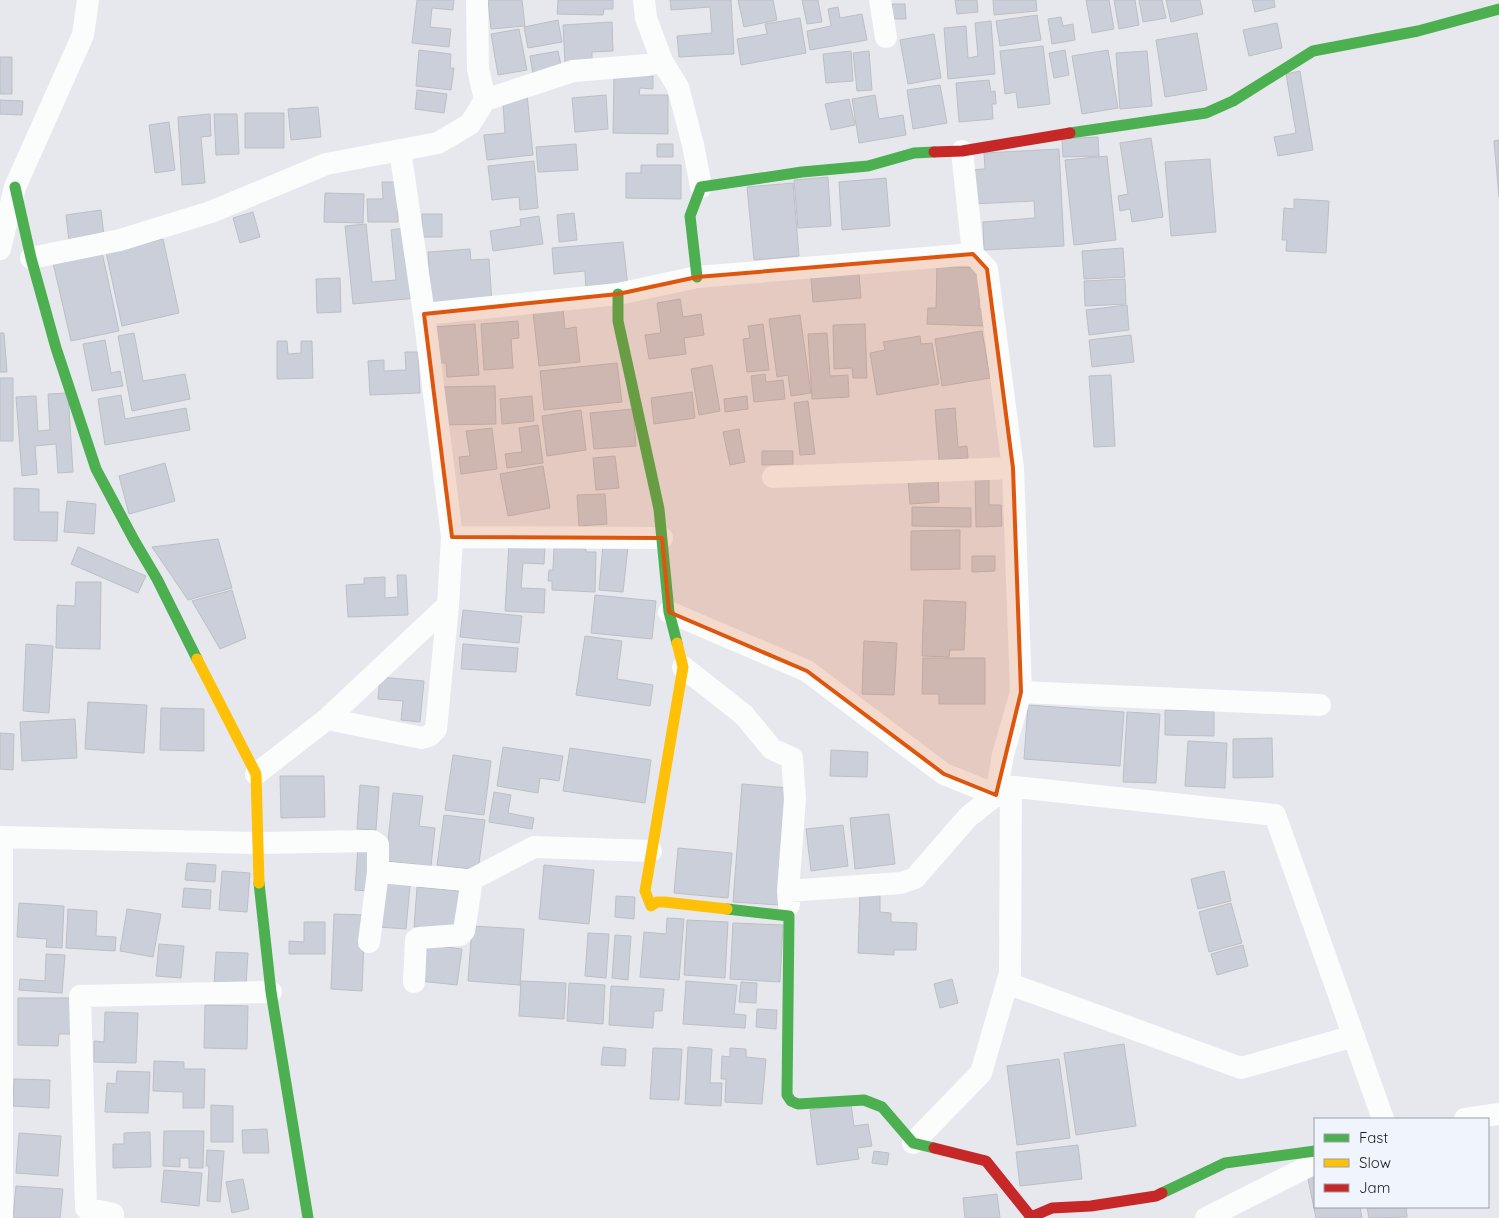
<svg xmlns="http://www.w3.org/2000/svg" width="1499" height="1218" viewBox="0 0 1499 1218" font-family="Quicksand,sans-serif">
<rect width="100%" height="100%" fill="#e6e8ee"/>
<path fill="#cbcfda" stroke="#bdbfc4" d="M417,0h37l-1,10 -21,-2 -2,19 21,2 -2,18 -37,-4z
M488,0h34l3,26 -34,3z
M558,0h55v9h-9l-1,6 -46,-1z
M670,0h61l3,54 -55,3 -2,-21 35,-3 -2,-26 -39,3z
M738,0h35l4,20 -33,7z
M802,0h16l4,22 -15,2z
M955,0h22l1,12 -21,2z
M993,0h43l1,11 -43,4z
M1086,0h23l5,29 -22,4z
M1114,0h21l4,25 -20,4z
M1139,0h23l4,18 -23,4z
M1166,0h34l3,14 -32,8z
M1252,0h22l1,7 -20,5z
M892,4h13l1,15h-13z
M838,7l2,11 22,-4 5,26 -57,10 -3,-19 24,-5 -3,-17z
M1037,15l4,25 -41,6 -4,-25z
M1061,17l2,9 10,-2 2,16 -23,4 -4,-25z
M800,18l6,35 -65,12 -4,-26 30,-5 -2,-10z
M558,20l4,22 -34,6 -4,-21z
M991,21l4,53 -47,5 -4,-51 22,-2 2,32 10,-2 -3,-33z
M612,22l1,29 -21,1v9l-27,2 -2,-38z
M1277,23l5,25 -33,8 -6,-26z
M519,29l8,41 -29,5 -7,-41z
M1197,33l10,57 -42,7 -9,-57z
M934,34l7,44 -33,6 -8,-44z
M1043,46l7,58 -32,4 -2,-16 -11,2 -5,-43z
M419,50l32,4 -1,14h4l-3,22 -35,-4z
M1065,50l4,25 -15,3 -5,-25z
M1108,50l10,58 -36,6 -10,-58z
M558,51l4,18 -29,6 -3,-19z
M851,51l2,30 -27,2 -3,-29z
M869,51l3,39 -15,1 -4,-38z
M1147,51l5,55 -32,3 -4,-56z
M0,57h12v37h-12z
M1300,71l13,79 -35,6 -4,-19 22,-4 -10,-59z
M614,75l39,1v13l-13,-1 -1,7h29v39l-55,-1z
M989,80l2,12 4,-1 1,13h-4l1,15 -34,3 -3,-39z
M940,85l7,38 -34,6 -6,-39z
M417,90l30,4 -3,19 -29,-4z
M527,94l6,61 -46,5 -3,-25 21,-2 -2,-29z
M606,95l2,34 -33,3 -3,-34z
M875,95l4,24 24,-4 3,20 -47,8 -7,-44z
M849,99l6,26 -24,5 -6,-26z
M0,100l23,1 -1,14 -22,-1z
M318,107l3,30 -30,3 -3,-31z
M245,113h39v35h-39z
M210,114l1,22 -10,1 4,46 -23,2 -4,-68z
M214,114h23l2,40 -23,1z
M169,122l6,48 -20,3 -6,-48z
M1098,137l1,19 -36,1 -1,-18z
M1151,138l12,79 -31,5 -2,-13 -10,2 -2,-15 10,-2 -8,-51z
M1499,140v57l-5,-56z
M576,144l2,26 -40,2 -2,-25z
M657,144h16v13h-16z
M1059,149l5,97 -80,4 -1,-28 52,-4 -1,-17 -62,3 -2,-34 15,-1 -1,-16z
M1107,156l9,84 -42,5 -9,-85z
M1210,159l6,73 -45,4 -6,-74z
M534,161l4,47 -18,2 -1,-13 -27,3 -4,-34z
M641,165h40v34l-55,-1v-25h15z
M828,177l3,49 -33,2 -4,-48z
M886,178l4,48 -48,4 -3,-48z
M382,182h16v40h-30l-1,-23h16z
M793,183l6,73 -45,4 -7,-73z
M325,193l39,1 -1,29 -39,-1z
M1294,199l35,2 -3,52 -40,-2 1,-11h-5l2,-32 10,1z
M101,210l3,26 -35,5 -3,-26z
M253,212l7,25 -20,6 -7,-25z
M574,213l3,27 -18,2 -2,-27z
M422,214h20v23h-20z
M539,216l4,28 -50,7 -3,-20 31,-5 -1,-7z
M366,224l6,58 24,-2 -5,-50 19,-3 7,71 -64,6 -8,-78z
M163,239l16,74 -57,13 -16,-74z
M623,242l5,45 -42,3 -1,-19 -31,3 -2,-26z
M1123,248l2,29 -41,2 -2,-28z
M470,249l1,11 18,-1 3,44 -60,5 -4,-56z
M102,252l17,79 -48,10 -18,-78z
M937,266l43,2 -1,41h5l-1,17 -56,-2 1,-16h8z
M859,274l2,24 -48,4 -2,-24z
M340,278l1,34 -24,1 -1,-34z
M1125,279l1,25 -41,2 -1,-25z
M680,299l3,18 18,-3 3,21 -20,3 2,16 -37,5 -4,-24 16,-2 -4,-30z
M1127,305l2,25 -40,5 -3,-25z
M563,309l2,20 11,-2 4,35 -41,4 -6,-54z
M800,315l11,78 -20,3 -3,-21 -11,2 -8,-58z
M518,321l1,17 -8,1 2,29 -29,2 -3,-46z
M475,324l4,51 -32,2 -1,-14h-10l-2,-36z
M763,324l6,46 -22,2 -4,-33 7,-1 -2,-12z
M865,324l2,54h-14l-1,-10 -18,1 -1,-44z
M982,331l8,47 -48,8 -7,-47z
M0,333h4l3,39h-7z
M134,333l9,48 42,-7 5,25 -58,12 -14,-75z
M827,333l3,43 18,-1 1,22 -37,2 -4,-65z
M1131,335l3,27 -42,5 -3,-27z
M920,336l1,8 11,-1 7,41 -62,11 -7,-42 15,-3 -2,-8z
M105,340l6,33 9,-2 3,15 -31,5 -9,-47z
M277,341h10l1,13 13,-1v-12h11l1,37 -36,1z
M405,352h13l2,41 -50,2 -2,-34 16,-1v11l22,-1z
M617,363l5,39 -78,8 -4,-39z
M712,365l8,46 -21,4 -8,-46z
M765,374l1,8 17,-2 2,19 -31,3 -3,-26z
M1111,375l4,71 -21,1 -5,-71z
M0,378h13v63h-13z
M495,386l1,38 -56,1 -1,-38z
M692,392l3,26 -41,6 -3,-26z
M68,393l5,79 -15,1 -2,-29 -21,2 2,28 -15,2 -6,-79 20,-1 2,35 12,-1 -2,-36z
M121,395l4,24 61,-11 4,22 -85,15 -7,-46z
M532,396l2,25 -32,3 -2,-25z
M747,396l1,13 -23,3 -1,-13z
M808,401l7,53 -15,1 -6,-52z
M955,408l3,39 9,-1 1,12 -29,2 -4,-50z
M633,409l3,37 -42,3 -4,-36z
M581,410l5,40 -39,6 -5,-40z
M538,425l5,38 -36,5 -2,-14 17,-2 -3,-24z
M492,428l5,41 -36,5 -2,-17 11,-1 -4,-25z
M739,429l6,33 -15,3 -7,-33z
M762,451h31v13l-31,1z
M615,456l4,32 -23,2 -3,-32z
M165,463l10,38 -46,13 -10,-38z
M543,466l7,42 -42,8 -8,-42z
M975,475h14v30h12l1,21 -26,1z
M938,476l1,26 -29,2 -2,-26z
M14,488l25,1v23h19l-1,29 -43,-1z
M605,494l2,30 -28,2 -2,-31z
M67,501l29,3 -2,30 -30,-2z
M912,507l59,1v19l-59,-1z
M960,530v39l-49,1v-39z
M218,539l14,49 -44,12 -36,-53z
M509,544l36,2 -1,18 -21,-1 -2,25 24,1 -1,24 -39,-2z
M603,545l25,2 -5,45 -24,-2z
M78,547l68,29 -8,17 -67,-29z
M554,548l32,1v3h10l-1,40 -43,-2v-9h-4l1,-11h4z
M972,556h23v15l-23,1z
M397,575h9l2,40 -60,2 -2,-32 18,-1v-6l21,-1v21l13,-1z
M76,582h25l-1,67 -44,-1 1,-43 18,1z
M232,590l14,48 -26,11 -28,-48z
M595,595l61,6 -4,38 -61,-6z
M924,600l42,2 -2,48h-14l-1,7 -27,-1z
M463,610l59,6 -3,27 -59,-6z
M585,636l37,5 -5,38 36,6 -3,21 -74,-11z
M864,641l33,2 -3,52 -32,-1z
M26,644l27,2 -4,67 -26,-2z
M463,644l55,4 -2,24 -55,-3z
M923,658h62v46h-46v-10h-17z
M380,677l44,4 -4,41 -19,-2 2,-19 -25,-2z
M88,702l59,3 -3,48 -59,-4z
M1028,705l96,7 -4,54 -96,-7z
M161,708l43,1v42l-44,-1z
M1165,710l49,1v25l-49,-1z
M1127,712l33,2 -4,69 -33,-1z
M75,719l2,39 -55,3 -2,-39z
M0,733l14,1 -1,36 -13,-1z
M1272,738l1,39 -40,1v-39z
M1188,741l39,2 -2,45 -40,-2z
M503,747l60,9 -4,25 -19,-3 -2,15 -41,-7z
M570,748l81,12 -6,43 -82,-12z
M831,750l37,2 -1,25 -37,-1z
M453,755l38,6 -7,54 -39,-5z
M280,776h44l1,41 -44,1z
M742,784l47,4 -9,117 -47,-3z
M360,785l19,2 -3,43 -19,-1z
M494,792l17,3 -3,18 26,5 -2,11 -43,-7z
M393,793l30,3 -4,30 16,2 -4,38 -45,-5z
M889,814l6,50 -40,5 -5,-51z
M444,815l41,5 -7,50 -41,-5z
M843,825l5,41 -37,5 -5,-42z
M358,846l13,1 -3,44 -13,-1z
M678,848l54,5 -4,45 -54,-5z
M187,863l29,2 -1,17 -30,-2z
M544,865l50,5 -5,54 -50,-5z
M222,871l28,2 -3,39 -28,-2z
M1224,871l7,30 -33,8 -7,-30z
M383,883l27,3 -4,43 -27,-2z
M417,887l43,4 -3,39 -43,-3z
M184,888l27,2 -1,19 -28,-2z
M860,894h20v18l11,1v9l26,1 -1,27h-22v5l-36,-2z
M616,896l19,1 -1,22 -19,-2z
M19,903l45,3 -2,42 -16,-1 1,-8 -30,-2z
M1231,903l11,40 -33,9 -10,-40z
M68,909l29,2 -1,25 20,1 -1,14 -49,-3z
M127,909l34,5 -8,43 -33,-6z
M334,914l31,1 -3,76 -31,-2z
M667,918l17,1 -5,61 -39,-3 4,-45 22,2z
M687,920l41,2 -3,56 -41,-3z
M304,922h21v32h-36v-13l15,1z
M733,923l50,2 -3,57 -50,-3z
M472,926l52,3 -4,56 -52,-4z
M588,933l21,1 -3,44 -21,-2z
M615,935l16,1 -3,44 -16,-2z
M159,944l25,2 -3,32 -25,-2z
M424,944l38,5 -5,36 -37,-4z
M1243,945l5,21 -31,9 -6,-21z
M216,952l32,1 -2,33 -32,-1z
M46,954l19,1 -3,38 -43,-3 1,-11 25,2z
M952,979l6,24 -18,5 -6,-24z
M521,981l45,2 -2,36 -45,-3z
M686,981l51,4 -3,29 12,1 -1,13 -62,-4z
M741,982l16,1 -1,20 -17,-1z
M569,983l36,2 -2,39 -36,-3z
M611,986l53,3 -2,22h-8l-1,17 -44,-3z
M18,998h53v36h-12l-1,12 -40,-1z
M205,1005l43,1 -1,43 -43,-1z
M757,1009l20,1 -1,19 -20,-2z
M105,1012l33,1 -2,50 -42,-1v-21l10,1z
M1124,1044l12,82 -60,9 -12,-82z
M603,1047l23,2 -1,17 -24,-1z
M688,1047l24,2 -2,34h12l-1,23 -36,-2z
M653,1048l29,1 -3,51 -29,-1z
M730,1048l16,1v8l20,2 -4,45 -37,-2 1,-23h-5l1,-23 8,1z
M1059,1059l11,79 -53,7 -10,-79z
M154,1061l30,1v7h21l-1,39h-21v-16l-30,-1z
M117,1071l33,1 -2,41 -43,-1 2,-29 9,1z
M14,1079l36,1 -1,28 -36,-2z
M851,1104l3,22 14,-2 4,22 -15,2 2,11 -42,6 -7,-55z
M211,1105l22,1v36h-22z
M267,1129l2,24h-26l-1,-23z
M164,1131h40l-1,37h-14v-10h-9v9l-17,-1z
M150,1132l1,35 -38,1v-24h11v-11z
M19,1133l42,3 -3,40 -42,-3z
M1078,1145l4,34 -62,7 -4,-34z
M207,1150l17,1 -4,51 -13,-1 2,-35h-3z
M874,1151l15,2 -2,12 -15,-2z
M164,1170l38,3 -3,33 -38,-4z
M1315,1173v34h45l2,11h-46l-9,-44z
M243,1179l6,30 -17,4 -6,-31z
M16,1186l47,3 -3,29h-47z
M997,1194l3,24h-35l-2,-20z
M1367,1207h39l1,10 -38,1z"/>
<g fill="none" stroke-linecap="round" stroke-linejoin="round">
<path stroke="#fbfcfc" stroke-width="22" d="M477,0l1,69 7,31
M644,0l2,18 16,43 16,26 15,58 8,42
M880,0l6,37
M0,249l15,-62 68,-152 5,-35
M31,258l89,-18 91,-28 115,-48 112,-21 32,-19 15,-24 88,-29 75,-6 14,-4
M424,314l194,-20 79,-17 276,-23
M773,477l240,-9
M452,537l210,1
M669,612l138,59 137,103 52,21
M683,667l61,48 28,34 20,9 3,41 -7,92 1,14
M1021,692l299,13
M327,719l95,19 7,-2 7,-7 12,-124 4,-68 -28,-223 -24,-164
M256,774l71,-55 121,-114
M998,785l277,30 108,304
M0,837l258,6 114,-2 6,4v27l88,8 3,1 2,5 -7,45 -4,4 -41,3 -3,2 -2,42
M2,837v381
M469,881l65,-34 117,4
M788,891l113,-8 14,-5 53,-61 28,-22 7,-40 18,-63 -8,-224 -26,-199 -14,-15 -11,-103
M369,942l9,-70
M1007,983l234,85 113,-32
M1465,1119l34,-5
M913,1143l68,-70 29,-100 1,-186
M113,1218v-4l-27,-6 -6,-212 191,-4
M1206,1218l109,-55"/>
<path stroke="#4caf50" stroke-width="11" d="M1070,133l136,-20 27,-12 80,-50 105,-20 81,-22
M15,187l16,71 25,90 40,121 38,71 23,39 40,80
M697,277l-7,-61 11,-29 101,-15 66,-6 46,-13 20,-1
M618,294v27l41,188 10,103 8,31
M259,883l12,109 37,226
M727,909l62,7 -2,179 4,6 7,3 66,-4 18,7 31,36 21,5
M1162,1193l63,-30 90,-12"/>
<path stroke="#ffc107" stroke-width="11" d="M677,643l6,24 -38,224 6,15 6,-4h7l63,7
M197,659l59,115 3,109"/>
<path stroke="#c62828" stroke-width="11" d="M934,152l28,-1 108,-18
M934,1148l52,13 45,56 21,-9 39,-2 65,-10 6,-3"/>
</g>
<path fill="#de560d" fill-opacity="0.2" stroke="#de560d" stroke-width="4" stroke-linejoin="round" d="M973,254l14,15 26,199 8,224 -25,103 -52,-21 -137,-103 -138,-59 -7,-74 -210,-1 -28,-223 194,-20 79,-17z"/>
<rect x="1314" y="1118" width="175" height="90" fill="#f0f5fd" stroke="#9c9fa6"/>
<rect x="1324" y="1134" width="25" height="8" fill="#4caf50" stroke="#9c9fa6"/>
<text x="1359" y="1143" font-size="15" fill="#1d1f23">Fast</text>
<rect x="1324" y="1159" width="25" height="8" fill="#ffc107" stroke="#9c9fa6"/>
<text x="1359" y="1168" font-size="15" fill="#1d1f23">Slow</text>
<rect x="1324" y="1184" width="25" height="8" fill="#c62828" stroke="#9c9fa6"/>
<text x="1359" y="1193" font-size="15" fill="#1d1f23">Jam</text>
</svg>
